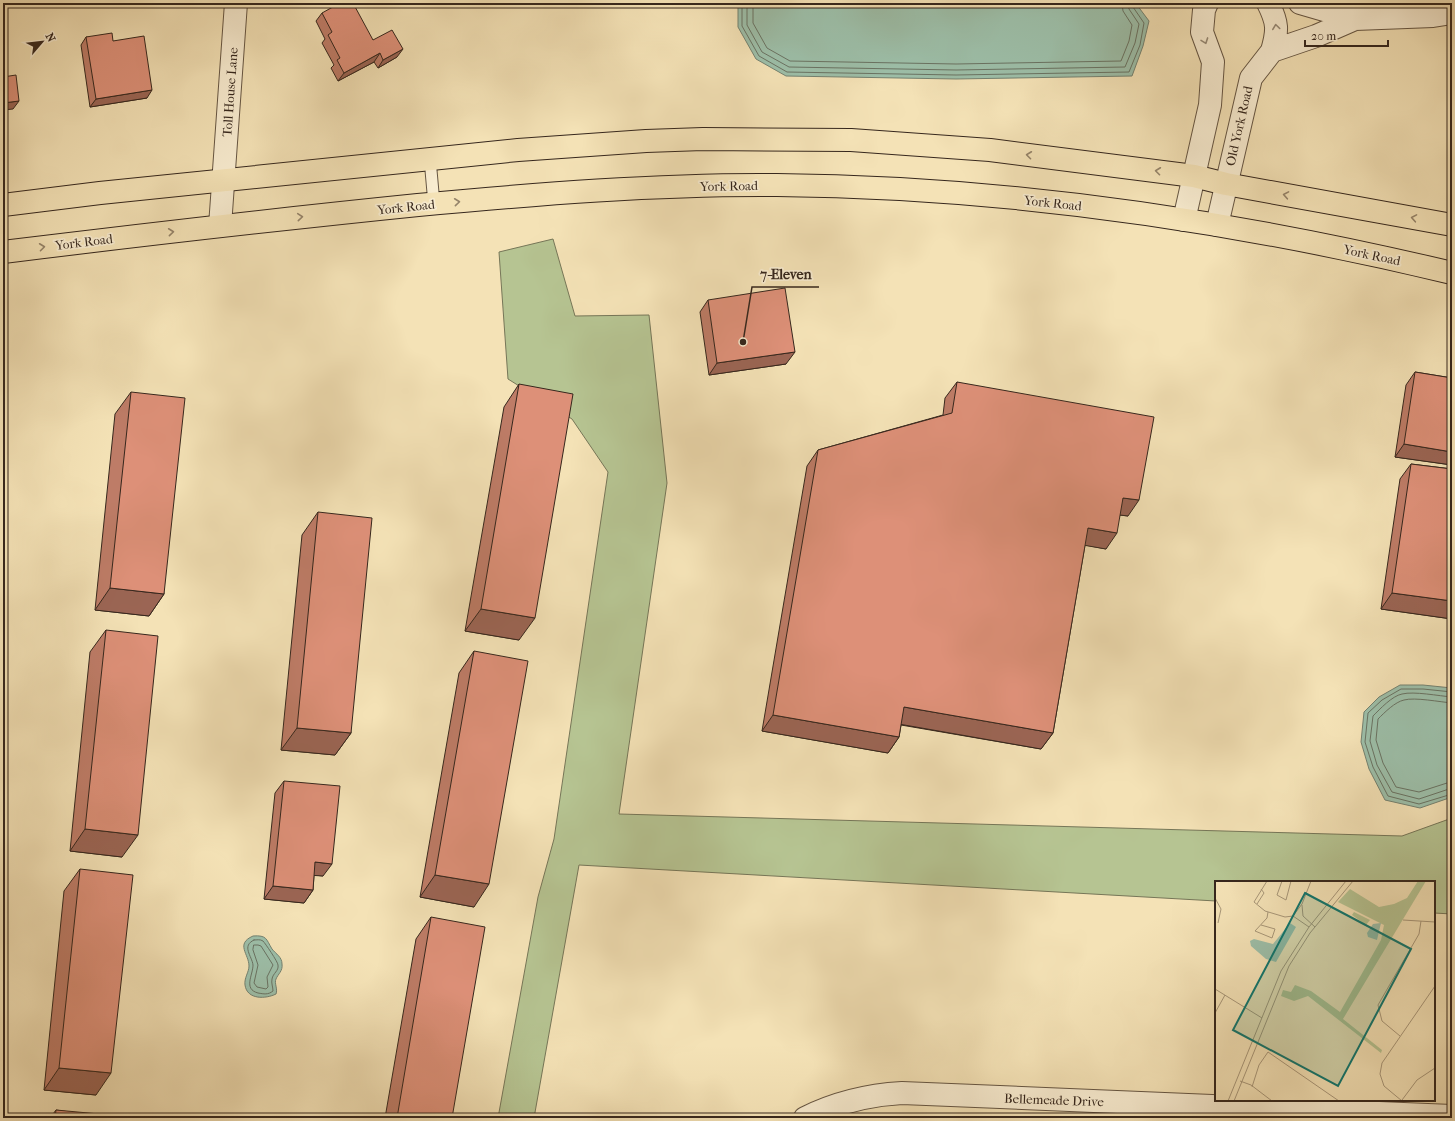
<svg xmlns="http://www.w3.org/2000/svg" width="1455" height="1121" viewBox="0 0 1455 1121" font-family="'IM FELL French Canon',serif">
<rect width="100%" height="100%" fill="#f4e2b6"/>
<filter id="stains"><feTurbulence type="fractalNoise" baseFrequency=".005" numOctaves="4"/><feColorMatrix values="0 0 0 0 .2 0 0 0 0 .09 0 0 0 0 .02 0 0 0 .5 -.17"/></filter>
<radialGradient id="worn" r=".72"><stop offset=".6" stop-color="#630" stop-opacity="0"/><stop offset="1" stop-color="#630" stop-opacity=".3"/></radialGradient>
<path fill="#b6c492" stroke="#767658" d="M553,239l22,77 74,-1 18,168 -48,331 783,22 50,-18v96l-18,-1v-31h-218v19l-637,-36 -45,253h-36l40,-221 16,-58 54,-367 -36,-53 -64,-40 -9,-127z"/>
<path fill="#9dbfa9" stroke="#748271" d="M738,3h391l8,2 12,16 -6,25 -11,30 -176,3 -170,-3 -30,-17 -18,-32z
M1400,685h23l29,3v109l-32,11 -35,-8 -16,-31 -8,-27 3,-30 15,-15z
M253,936c14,-1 13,3 19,13 4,5 10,8 10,15 1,7 -4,10 -6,15 -2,4 2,10 0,15 -10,5 -29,6 -31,-9 -1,-7 4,-13 4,-19 0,-12 -14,-22 4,-30z"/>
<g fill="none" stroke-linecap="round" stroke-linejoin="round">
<path stroke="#6a7363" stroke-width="1" d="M742,3v23l17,30 28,16 169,3 173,-3 11,-27 4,-22 -11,-16v-4
M747,3v22l15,27 27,15 167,3 169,-3 10,-24 4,-19 -10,-15 -1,-6
M753,3v20l14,25 23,13 166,3 165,-3 8,-20 3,-16 -9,-14 -1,-8
M1452,692l-29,-3h-22l-19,11 -14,13 -3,29 8,25 15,29 31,8 33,-10
M1452,697c-13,-1 -38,-6 -50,-3 -10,2 -22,15 -29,22l-3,25 7,24 15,27 27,7 33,-11
M1452,703c-12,-1 -37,-6 -48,-3 -9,2 -19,12 -26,19l-2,21 7,23 13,24 23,5 28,-9 5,-1
M254,940c3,0 6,-1 9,1 2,2 15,21 15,24 1,6 -5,8 -6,14 -1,4 1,8 1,12 -5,4 -9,3 -15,2 -15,-4 -5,-18 -5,-28 -1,-9 -12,-19 1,-25z
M254,945h4l3,1 12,19 -6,12 1,10 -2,2 -9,-2 -3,-4 4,-18 -5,-15z"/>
<g stroke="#665643" stroke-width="13">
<path id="lane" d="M430,159l4,45"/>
</g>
<g stroke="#665643" stroke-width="24">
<path id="street" d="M1268,3c10,20 10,27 4,48
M1300,3l55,16 78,-3 19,-3
M1184,220l26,-115 3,-43 -11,-30 2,-22 3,-7
M1217,225l34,-147 21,-27 44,-15 39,-17
M220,226l16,-223
M805,1118c32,-16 62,-23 97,-25l550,23"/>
</g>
<g stroke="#36271d" stroke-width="24">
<path id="highway" d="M3,205l97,-12 418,-43 128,-9 57,-2 148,1 139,10 204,26 32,8 226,41
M3,252c138,-17 277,-33 415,-47 120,-11 239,-21 359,-20 227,2 454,35 675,88"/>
</g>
<use href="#lane" stroke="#f8ecd0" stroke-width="11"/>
<use href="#street" stroke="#f8ecd0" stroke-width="22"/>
<use href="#highway" stroke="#f4e2b6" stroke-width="22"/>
</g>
<path fill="#be7c67" stroke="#36271d" d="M322,13l51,27 24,17 -19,11 -4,-6 -36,19 -7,-13 3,-3 -12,-22 3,-4 -9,-18z
M86,37l27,4 34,57 -57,9 -9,-62z
M708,300l78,64 -77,11 -9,-63z
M1415,372l37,6v87l-57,-8 11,-72z
M957,382l171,134 -8,-1 -14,34 -21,-4 -32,188 -12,16 -140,-24 -2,12 -11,16 -126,-22 45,-265 11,-16 125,-35 2,-17z
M519,384v256l-54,-9 39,-224z
M131,392l33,202 -15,22 -54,-6 20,-196z
M1411,464l41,5v150l-71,-10 19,-130z
M318,512l33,221 -16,22 -54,-5 21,-215z
M106,630l16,227 -52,-6 20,-199z
M474,651v256l-54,-10 39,-224z
M284,781l39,95 -9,-1 -1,15 -9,13 -40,-4 11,-106z
M80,869l16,226 -52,-5 20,-199z
M431,917l21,201h-67l31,-179z
M56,1110l54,8h-60z"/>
<path fill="#9b6554" stroke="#36271d" d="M403,49l-6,8 -19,11 5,-8z
M380,53l-6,9 -36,19 6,-8z
M152,90l-5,8 -57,9 6,-8z
M19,101l-6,8 -10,1v-7z
M795,352l-9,12 -77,11 8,-12z
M1404,444l48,8v13l-57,-8z
M1123,498l16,2 -11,16 -16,-2z
M1088,528l29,5 -11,16 -29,-5z
M110,588l54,6 -15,22 -54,-6z
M1392,593l60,8v18l-71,-10z
M481,609l54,9 -16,22 -54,-9z
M904,707l149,26 -12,16 -148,-26z
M773,715l126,22 -11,16 -126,-22z
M297,728l54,5 -16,22 -54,-5z
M85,829l53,6 -16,22 -52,-6z
M315,862l17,2 -9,12 -16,-1z
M435,875l54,9 -15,23 -54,-10z
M273,886l40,4 -9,13 -40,-4z
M59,1068l52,5 -15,22 -52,-5z"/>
<path fill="#dd9078" stroke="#36271d" d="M340,3h13l20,37 19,-10 11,19 -20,11 -3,-7 -36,20 -7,-13 3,-2 -12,-23 4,-3 -10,-19z
M112,33l1,8 31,-5 8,54 -56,9 -10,-62z
M16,75l3,26 -16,2v-26z
M785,288l10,64 -78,11 -9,-63z
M1415,372l37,6v74l-48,-8z
M957,382l197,35 -15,83 -16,-2 -6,35 -29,-5 -35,205 -149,-26 -5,30 -126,-22 45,-265 134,-37z
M519,384l54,10 -38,224 -54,-9z
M131,392l54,6 -21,196 -54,-6z
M1411,464l41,5v132l-60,-8z
M318,512l54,6 -21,215 -54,-5z
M106,630l52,6 -20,199 -53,-6z
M474,651l54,10 -39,223 -54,-9z
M284,781l56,5 -8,78 -17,-2 -2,28 -40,-4z
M80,869l53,6 -22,198 -52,-5z
M431,917l54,10 -33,191h-55z
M56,1110l54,5v3h-55z"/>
<defs><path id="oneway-chevron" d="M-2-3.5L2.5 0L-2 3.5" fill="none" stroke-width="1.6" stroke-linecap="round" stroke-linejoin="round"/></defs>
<g stroke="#978a76">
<use href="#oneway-chevron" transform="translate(1276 27) rotate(-98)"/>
<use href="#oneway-chevron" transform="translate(1205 41) rotate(70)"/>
</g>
<g stroke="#95846a">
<use href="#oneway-chevron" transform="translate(1029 155) rotate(-173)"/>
<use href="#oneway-chevron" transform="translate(1158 171) rotate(-173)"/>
<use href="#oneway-chevron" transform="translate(1286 195) rotate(-170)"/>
<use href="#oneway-chevron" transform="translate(457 202) rotate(-6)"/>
<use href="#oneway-chevron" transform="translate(300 217) rotate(-5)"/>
<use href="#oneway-chevron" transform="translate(1414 218) rotate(-170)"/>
<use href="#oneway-chevron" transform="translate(171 232) rotate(-6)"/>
<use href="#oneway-chevron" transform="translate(42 247) rotate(-7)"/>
</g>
<g text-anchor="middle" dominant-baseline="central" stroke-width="3.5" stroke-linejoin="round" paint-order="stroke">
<g font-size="13" fill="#36271d" stroke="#f8ecd0">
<text transform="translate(230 92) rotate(-86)">Toll House Lane</text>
<text transform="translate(1239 126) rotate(-77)">Old York Road</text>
<text transform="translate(729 186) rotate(-1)">York Road</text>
<text transform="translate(1053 203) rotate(6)">York Road</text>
<text transform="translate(406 207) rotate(-6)">York Road</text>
<text transform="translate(84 242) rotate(-7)">York Road</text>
<text transform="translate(1372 255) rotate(12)">York Road</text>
<text transform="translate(1054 1100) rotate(2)">Bellemeade Drive</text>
</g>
</g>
<g transform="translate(1215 881)">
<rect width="220" height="220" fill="#f4e2b6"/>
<path d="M203,0h8l-83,138 39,31 -1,3 -73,-57 -14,5 -13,-5 2,-6 8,2 4,-7 16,6 29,21 41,-72 3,-15 -46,-23 12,-13 29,18 15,-3 13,-6zM139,31l16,8 -4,5 -14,-10z" fill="#b6c492"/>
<path d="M75,42l6,4 -20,35 -10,-3 -15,-13 -1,-5 4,-2 19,5zM166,42l-4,17 -9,-3 -1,-4 6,-9z" fill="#9dbfa9"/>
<path fill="none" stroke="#a89779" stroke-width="1" d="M52,0l-13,21 11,9 20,6 8,-1M67,0l-5,14 9,5 5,-19M0,17l6,11 -3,14M42,23l7,-11 -3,-4M87,24l1,11 12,11M188,39l32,2M46,44l14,4 -3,9 -17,-7 12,-13 1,-6M94,46l-16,-11 9,-12 9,-23M0,108l47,29M0,132l10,-18M185,155l-18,-15 -4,-16 41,-71 2,-13M25,200l11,4 21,16M37,206l7,-22 9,-13 71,49M187,219l15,-20 18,-12M13,220l53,-130 28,-44 37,-46M19,220l55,-135 21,-33 43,-52M187,220l-18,-15 -4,-12 2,-11 53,-77"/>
<path fill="#0f766e" fill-opacity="0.15" stroke="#0f766e" stroke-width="2" d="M90,12l106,56 -73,137 -105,-56z"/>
<rect width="220" height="220" fill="none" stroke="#36271d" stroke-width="2"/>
</g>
<path fill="none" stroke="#36271d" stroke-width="1.5" d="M743 342L752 287H819"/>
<circle fill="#36271d" stroke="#f8ecd0" stroke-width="1.5" cx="743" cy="342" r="4"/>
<g font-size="14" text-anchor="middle" font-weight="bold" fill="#36271d" stroke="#f8ecd0" stroke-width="3.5" stroke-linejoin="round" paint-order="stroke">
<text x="786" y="279">7-Eleven</text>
</g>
<rect width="1455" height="1121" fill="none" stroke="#f4e2b6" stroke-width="16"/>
<rect x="4" y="4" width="1447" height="1113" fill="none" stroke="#36271d" stroke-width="2"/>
<rect x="8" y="8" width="1439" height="1105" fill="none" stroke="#36271d"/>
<g transform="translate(42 42) rotate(62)" stroke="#f8ecd0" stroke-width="3" paint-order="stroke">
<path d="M0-3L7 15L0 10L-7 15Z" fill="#36271d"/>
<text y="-6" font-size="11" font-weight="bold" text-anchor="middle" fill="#36271d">N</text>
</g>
<path d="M1305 40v6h83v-6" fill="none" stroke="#36271d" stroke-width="2"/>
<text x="1311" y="40" font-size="12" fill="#36271d" stroke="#f8ecd0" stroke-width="3" paint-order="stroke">20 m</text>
<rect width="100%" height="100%" filter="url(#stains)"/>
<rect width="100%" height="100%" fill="url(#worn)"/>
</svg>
